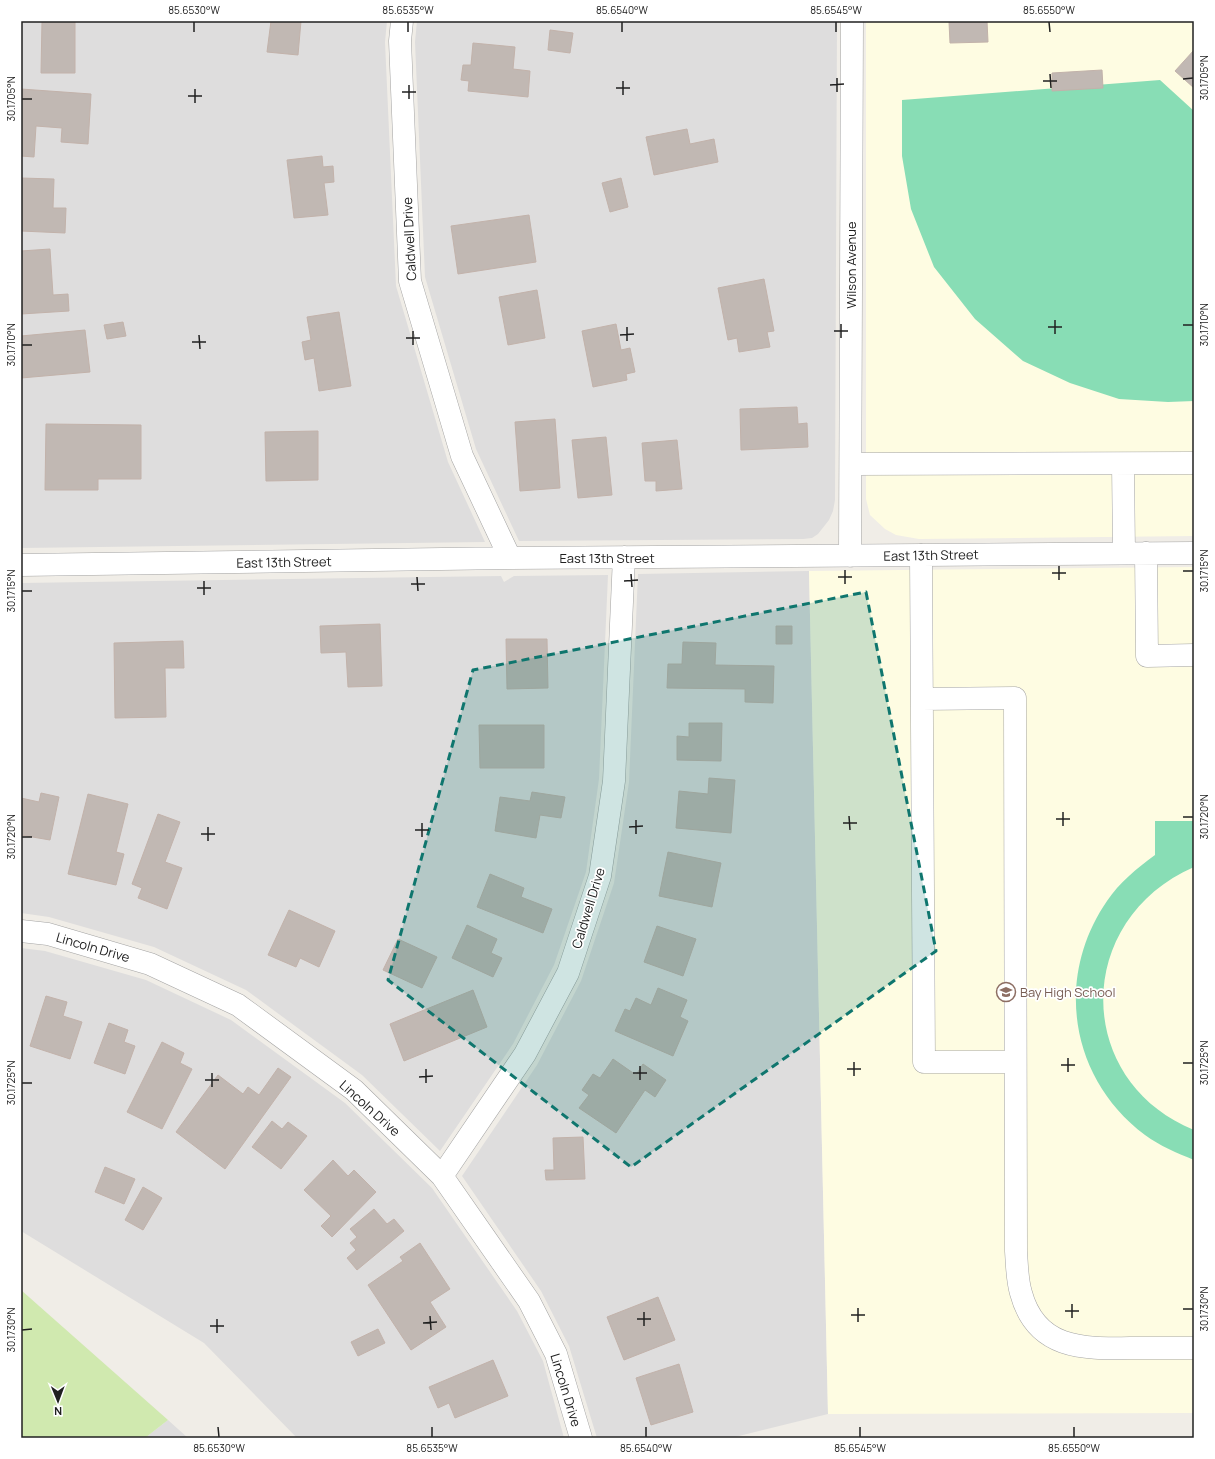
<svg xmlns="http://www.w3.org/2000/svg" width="1215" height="1459" viewBox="0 0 1215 1459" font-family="Manrope,sans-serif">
<rect width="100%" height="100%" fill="#f0ede7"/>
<path fill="#dedddd" d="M21,21h366l-2,21 11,244 52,176 37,80 -464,6z
M417,21h420l-2,479 -2,11 -4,9 -11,14 -6,4 -9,1 -284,2 -43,-92 -51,-172 -10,-235z
M809,571l19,843 -97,24h-134l-28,-92 -28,-55 -79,-115 75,-111 44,-84 33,-98 15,-101 9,-208z
M608,575l-9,204 -13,93 -32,93 -41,79 -73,107 -78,-76 -116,-85 -92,-43 -105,-30 -28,-4v-330l480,-7 3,6 10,-6z
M21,948l24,3 101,29 85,40 114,83 87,85 85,123 26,50 21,77h-267l-93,-95 -183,-112z
M168,1420l20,18h-43z"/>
<path fill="#fefce2" d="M866,21h328v515l-275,3 -23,-4 -11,-6 -15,-14 -4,-16z
M1194,567v846l-366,1 -19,-843z"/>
<path fill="#d0e9af" d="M21,1290l147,130 -23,18h-124z"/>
<path fill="#88ddb5" d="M1160,80l34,31v290l-26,1 -49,-3 -49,-16 -47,-22 -48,-42 -41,-52 -23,-58 -9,-53v-56z
M1155,821h39v46c-120,52 -122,213 0,263v30c-17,-7 -34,-14 -49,-25 -75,-56 -91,-157 -38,-234 12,-18 30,-33 48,-46z"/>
<path fill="#c1b8b3" stroke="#c2b2aa" d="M42,21h33v52h-34z
M271,21h30l-3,34 -31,-3z
M987,21l1,21 -38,1 -1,-21z
M550,30l23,3 -3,20 -22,-3z
M473,43l42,4 -2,22 17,2 -2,26 -60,-6 1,-10 -8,-1 2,-15h8z
M1194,50v38l-19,-17z
M1102,70l1,18 -51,3v-18z
M21,89l70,5 -3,50 -27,-2 1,-14 -26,-2 -2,31 -13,-1z
M687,129l3,15 24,-5 4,23 -64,13 -8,-38z
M322,156l1,11 10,-1 1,16 -10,1 4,32 -34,3 -7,-58z
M21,178l33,1 -1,29h13l-1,25 -44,-2z
M621,178l7,29 -18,5 -8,-29z
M529,215l7,47 -78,12 -7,-48z
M50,249l3,46 15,-1 1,17 -48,3v-63z
M764,279l10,52 -7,1 3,15 -31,5 -2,-14 -9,2 -10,-52z
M537,290l8,48 -37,7 -9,-48z
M339,312l12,74 -32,5 -5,-33 -9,2 -3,-18 9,-2 -4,-23z
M123,322l3,14 -19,3 -3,-14z
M616,324l5,26 9,-2 5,24 -9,2 1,6 -34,7 -11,-56z
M85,330l5,42 -69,6v-42z
M797,407l1,17 9,-1 1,24 -67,3 -1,-41z
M555,419l5,69 -40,3 -5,-69z
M46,424l95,1v54h-43v11h-53z
M318,431v49l-52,1 -1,-49z
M606,437l6,58 -34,3 -6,-58z
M677,440l5,49 -26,2v-10h-11l-3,-38z
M380,624l2,62 -34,1 -2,-35 -25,1 -1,-27z
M776,626h16v18h-16z
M506,639h41l1,49 -41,1z
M183,641l1,27h-19l1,49 -51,1 -1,-75z
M683,642l33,1 -1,22 59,1 -1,37 -28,-1v-13l-78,-1 1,-24h14z
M689,723h33l-1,38 -44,-1v-24l12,1z
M479,725h65v43h-64z
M709,778l26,2 -4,53 -55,-5 3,-37 29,3z
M532,792l33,5 -4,21 -21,-3 -4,23 -41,-7 5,-34 30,4z
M41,793l18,4 -9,43 -29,-5v-37l18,4z
M88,794l40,10 -12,48 8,2 -8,31 -48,-11z
M158,814l22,8 -15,40 17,6 -15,41 -29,-11 4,-10 -10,-4z
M668,852l53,11 -9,44 -53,-11z
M490,874l34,14 -3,9 31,12 -9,24 -66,-26z
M289,910l46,21 -16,36 -19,-9 -4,9 -28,-12z
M467,925l30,14 -6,14 11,5 -9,19 -41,-19z
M657,926l39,13 -13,37 -39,-14z
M398,939l39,18 -15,31 -39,-18z
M658,988l29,12 -7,17 8,4 -15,35 -58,-25 10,-22 5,2 6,-13 15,7z
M473,990l14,37 -83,34 -14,-37z
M46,996l21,6 -4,14 19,6 -12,37 -40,-13z
M109,1023l19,7 -4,12 11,4 -10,28 -31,-11z
M162,1042l22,11 -4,10 12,6 -30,60 -35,-17z
M613,1059l23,16 7,-11 23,16 -11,17 -10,-7 -29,43 -37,-25 10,-13 -7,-5 11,-16 7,4z
M278,1068l13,9 -66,92 -49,-37 42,-57 25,19 5,-7 11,8z
M272,1121l10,8 6,-7 19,14 -26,33 -29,-22z
M583,1137l2,42 -39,1 -1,-10h9l-1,-32z
M333,1160l15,16 6,-6 22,22 -44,45 -11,-11 10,-10 -27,-26z
M105,1167l30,12 -11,25 -29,-12z
M143,1187l19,11 -19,32 -18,-10z
M374,1209l13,15 7,-5 10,12 -47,39 -10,-12 9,-8 -6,-7 7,-6 -7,-8z
M420,1243l30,46 -20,13 16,25 -35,23 -43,-65 35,-24 -3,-4z
M658,1297l17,43 -51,20 -17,-43z
M378,1329l7,14 -27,13 -7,-14z
M493,1360l15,36 -53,22 -6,-15 -11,5 -9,-21z
M679,1364l14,48 -42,13 -15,-47z"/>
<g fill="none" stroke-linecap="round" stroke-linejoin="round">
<g stroke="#a4a4a4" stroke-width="23">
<path id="minor" d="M402,21l-2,20 10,240 52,175 48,102
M851,464l343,-1
M1123,464l1,89
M1146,553l1,103 47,-1
M921,555l3,507h91
M850,556l2,-535
M21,565l489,-7 684,-5
M922,699l93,-1 1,553c1,14 1,29 5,42 15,56 61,56 109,55 21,0 43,0 64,0
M21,931l27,3 102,30 88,41 116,85 88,86 87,125 27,53 25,84
M442,1176l83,-122 43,-81 32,-97 14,-95 10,-224"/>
</g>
<use href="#minor" stroke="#fff" stroke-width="22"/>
</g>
<path fill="#0f766e" fill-opacity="0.2" stroke="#0f766e" stroke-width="3" stroke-dasharray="8 5" stroke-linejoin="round" d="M866,592l70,359 -305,216 -243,-187 85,-310z"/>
<path fill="none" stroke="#202020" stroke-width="1.5" d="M194,22v10M408,22v10M622,22v10M836,22v10M1049,22l1,10M1050,74l1,14M837,78v14M1183,79l10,-1M623,81v14M1043,81h14M409,85v14M830,85l14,-1M616,88h14M195,89v14M402,92h14M188,96h14M22,99h10M1055,320v14M841,324v14M1183,325h10M627,327v14M1048,327h14M413,331v14M834,331h14M199,335l1,14M620,335l14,-1M406,338h14M192,342h14M22,345h10M1059,566v14M845,570v14M1183,571h10M1052,573h14M631,574l1,13M417,577l1,14M838,577h14M204,581v14M624,581l14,-1M411,584h14M197,588h14M22,591h10M1063,812v14M849,816l1,14M1183,817h10M1056,819h14M636,820v14M422,823v14M843,823h14M208,827v14M629,827l14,-1M415,830h14M201,834h14M22,837h10M1068,1058v14M854,1062v14M1183,1063h10M1061,1065h14M640,1066v14M426,1069v14M847,1069h14M212,1073v14M633,1073h14M419,1077l14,-1M205,1080h14M22,1083h10M1072,1304v14M858,1308v14M1183,1309h10M1065,1311h14M644,1312v14M851,1315h14M430,1316l1,14M217,1319v14M637,1319h14M423,1323l14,-1M210,1326h14M22,1330l10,-1M218,1427l1,10M432,1427v10M646,1427v10M860,1427v10M1074,1427v10"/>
<defs>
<g id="school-ring" transform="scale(1)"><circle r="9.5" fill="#fff" stroke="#8d6e63" stroke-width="1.5"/><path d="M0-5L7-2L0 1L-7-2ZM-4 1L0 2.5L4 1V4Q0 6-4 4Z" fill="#8d6e63"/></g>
</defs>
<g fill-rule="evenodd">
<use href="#school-ring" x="1006" y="992"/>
</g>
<g text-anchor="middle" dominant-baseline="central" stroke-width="3.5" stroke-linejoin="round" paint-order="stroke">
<g font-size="13" fill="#202020" stroke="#fff">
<text transform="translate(409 239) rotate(-93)">Caldwell Drive</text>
<text transform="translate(851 265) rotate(-90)">Wilson Avenue</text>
<text transform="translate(931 555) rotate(-1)">East 13th Street</text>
<text x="607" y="558">East 13th Street</text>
<text transform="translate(284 562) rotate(-1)">East 13th Street</text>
<text transform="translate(588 908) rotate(-73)">Caldwell Drive</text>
<text transform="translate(93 947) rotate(16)">Lincoln Drive</text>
<text transform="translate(370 1108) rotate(42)">Lincoln Drive</text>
<text transform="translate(566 1390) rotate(73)">Lincoln Drive</text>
</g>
<g font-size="13" fill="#785e54" stroke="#fff" text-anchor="start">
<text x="1020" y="992">Bay High School</text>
</g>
</g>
<rect width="1215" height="1459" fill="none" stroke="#ffffff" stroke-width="44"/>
<g transform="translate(58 1401) rotate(179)" stroke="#ffffff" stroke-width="3" paint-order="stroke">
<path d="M0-3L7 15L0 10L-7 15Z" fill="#202020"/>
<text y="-6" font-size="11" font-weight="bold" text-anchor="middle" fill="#202020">N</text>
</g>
<rect x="22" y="22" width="1171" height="1415" fill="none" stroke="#202020" stroke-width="1.5"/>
<g font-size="10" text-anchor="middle" fill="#202020">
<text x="194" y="14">85.6530°W</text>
<text x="408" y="14">85.6535°W</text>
<text x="622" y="14">85.6540°W</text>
<text x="836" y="14">85.6545°W</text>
<text x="1049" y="14">85.6550°W</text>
<text transform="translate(1204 78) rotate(-90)" y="4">30.1705°N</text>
<text transform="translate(11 99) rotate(-90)" y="4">30.1705°N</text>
<text transform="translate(1204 325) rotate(-90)" y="4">30.1710°N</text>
<text transform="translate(11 345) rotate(-90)" y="4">30.1710°N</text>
<text transform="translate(1204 571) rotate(-90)" y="4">30.1715°N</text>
<text transform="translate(11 591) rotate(-90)" y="4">30.1715°N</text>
<text transform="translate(1204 817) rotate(-90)" y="4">30.1720°N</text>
<text transform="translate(11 837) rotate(-90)" y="4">30.1720°N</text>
<text transform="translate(1204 1063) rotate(-90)" y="4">30.1725°N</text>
<text transform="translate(11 1083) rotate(-90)" y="4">30.1725°N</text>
<text transform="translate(1204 1309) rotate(-90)" y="4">30.1730°N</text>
<text transform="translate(11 1330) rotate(-90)" y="4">30.1730°N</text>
<text x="219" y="1452">85.6530°W</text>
<text x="432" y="1452">85.6535°W</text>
<text x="646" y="1452">85.6540°W</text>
<text x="860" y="1452">85.6545°W</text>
<text x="1074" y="1452">85.6550°W</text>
</g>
</svg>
